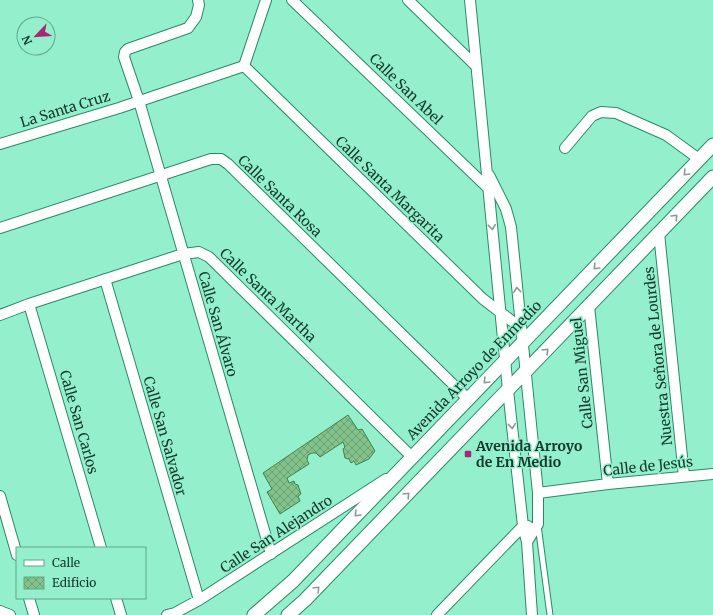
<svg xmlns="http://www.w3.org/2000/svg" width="713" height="615" viewBox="0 0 713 615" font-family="Merriweather,serif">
<defs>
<pattern id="building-cross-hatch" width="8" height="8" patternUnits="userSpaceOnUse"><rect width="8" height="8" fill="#83c28a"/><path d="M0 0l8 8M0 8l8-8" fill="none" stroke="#6a9f71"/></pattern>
</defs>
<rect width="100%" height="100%" fill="#94f0cc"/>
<path fill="url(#building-cross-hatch)" stroke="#44814d" d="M348,415l10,15 4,-1 13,22 -6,8 -13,6 -2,-4 -3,2 -2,-4 -4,-1 -2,-9 2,-2 -2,-5 -23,15 -4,-4h-4l-4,2 -1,5 2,4 -22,14 2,5 5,-2 1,3 3,1 3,9 -3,2 2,5 -20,13 -13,-22 5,-3 -9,-16z"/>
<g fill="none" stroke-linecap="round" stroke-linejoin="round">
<g stroke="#288a6b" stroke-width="7">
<path id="service" d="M538,525l12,90"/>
</g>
<g stroke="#288a6b" stroke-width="12">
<path id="minor" d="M198,0l1,5 -3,12 -8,11 -60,21 -3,3 -1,5 15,44 132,453
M292,0l197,189
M408,0l68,66
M470,0l38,390 15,136 4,16 5,73
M244,66l239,233 38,29
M244,66l22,-66
M0,144l119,-36 125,-42
M565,148l27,-32 9,-4 15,1 50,22 33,24
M489,175l17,34 5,18 27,266v31l-11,18
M0,228l211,-69h10l7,5 240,235
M659,233l25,243
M105,279l94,321
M29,304l72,244
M589,306l19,178
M0,315l29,-11 154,-50 16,-2 10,5 203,200
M538,493l70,-9 105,-10
M0,496l17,59
M29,598l5,17
M116,598l5,17
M0,611l10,4
M167,615l8,-2 24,-13 187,-121
M437,615l86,-89h5"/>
</g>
<g stroke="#288a6b" stroke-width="15">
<path id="tertiary" d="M254,615l39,-34 420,-436
M288,615l17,-15 408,-423"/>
</g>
<use href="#service" stroke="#fff" stroke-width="5"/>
<use href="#minor" stroke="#fff" stroke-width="10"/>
<use href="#tertiary" stroke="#fff" stroke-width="13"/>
</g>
<defs><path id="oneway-chevron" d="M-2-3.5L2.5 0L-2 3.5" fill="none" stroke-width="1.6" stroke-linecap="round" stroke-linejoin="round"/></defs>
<g stroke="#889c95">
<use href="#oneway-chevron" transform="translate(686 173) rotate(134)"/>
<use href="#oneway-chevron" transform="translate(675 217) rotate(-46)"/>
<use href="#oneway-chevron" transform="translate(492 227) rotate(84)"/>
<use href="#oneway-chevron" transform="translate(596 267) rotate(134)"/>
<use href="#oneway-chevron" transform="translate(517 290) rotate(-96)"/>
<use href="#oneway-chevron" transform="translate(546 351) rotate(-46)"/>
<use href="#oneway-chevron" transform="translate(486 381) rotate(134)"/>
<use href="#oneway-chevron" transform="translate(512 426) rotate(84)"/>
<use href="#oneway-chevron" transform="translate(407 495) rotate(-46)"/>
<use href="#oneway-chevron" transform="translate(357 514) rotate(134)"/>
<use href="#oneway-chevron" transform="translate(317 589) rotate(-46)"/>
</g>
<rect fill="#a82878" stroke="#94f0cc" stroke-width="1.5" x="464" y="450" width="8" height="8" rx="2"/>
<g text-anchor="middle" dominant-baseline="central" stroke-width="3" stroke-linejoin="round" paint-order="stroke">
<g font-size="14" fill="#11382b" stroke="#94f0cc">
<text transform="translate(406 89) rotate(44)">Calle San Abel</text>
<text transform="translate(65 109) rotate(-17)">La Santa Cruz</text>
<text transform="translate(390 189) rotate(44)">Calle Santa Margarita</text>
<text transform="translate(280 196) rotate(44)">Calle Santa Rosa</text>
<text transform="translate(268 295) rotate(44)">Calle Santa Martha</text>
<text transform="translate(218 324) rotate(74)">Calle San Álvaro</text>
<text transform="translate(658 356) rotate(-96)">Nuestra Señora de Lourdes</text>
<text transform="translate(474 370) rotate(-46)">Avenida Arroyo de Enmedio</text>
<text transform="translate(582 373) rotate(-96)">Calle San Miguel</text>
<text transform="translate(79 422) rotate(74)">Calle San Carlos</text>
<text transform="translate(165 436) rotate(74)">Calle San Salvador</text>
<text transform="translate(648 466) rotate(-6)">Calle de Jesús</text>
<text transform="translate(276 534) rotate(-33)">Calle San Alejandro</text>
</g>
<g font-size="14" font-weight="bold" fill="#11382b" stroke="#94f0cc" text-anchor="start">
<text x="476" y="446">Avenida Arroyo<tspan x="476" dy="16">de En Medio</tspan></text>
</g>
</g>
<rect x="16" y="547" width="130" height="52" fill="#94f0cc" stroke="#60a68c"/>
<rect x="24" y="560" width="20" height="6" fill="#ffffff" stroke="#60a68c"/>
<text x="52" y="567" font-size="12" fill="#11382b">Calle</text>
<rect x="24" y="577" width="20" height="12" fill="url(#building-cross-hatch)" stroke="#60a68c"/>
<text x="52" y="587" font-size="12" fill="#11382b">Edificio</text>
<g transform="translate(36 36) rotate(245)"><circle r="19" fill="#94f0cc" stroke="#60a68c"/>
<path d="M0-3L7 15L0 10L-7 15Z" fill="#a82878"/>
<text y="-6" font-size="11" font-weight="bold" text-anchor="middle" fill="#11382b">N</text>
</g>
</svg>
